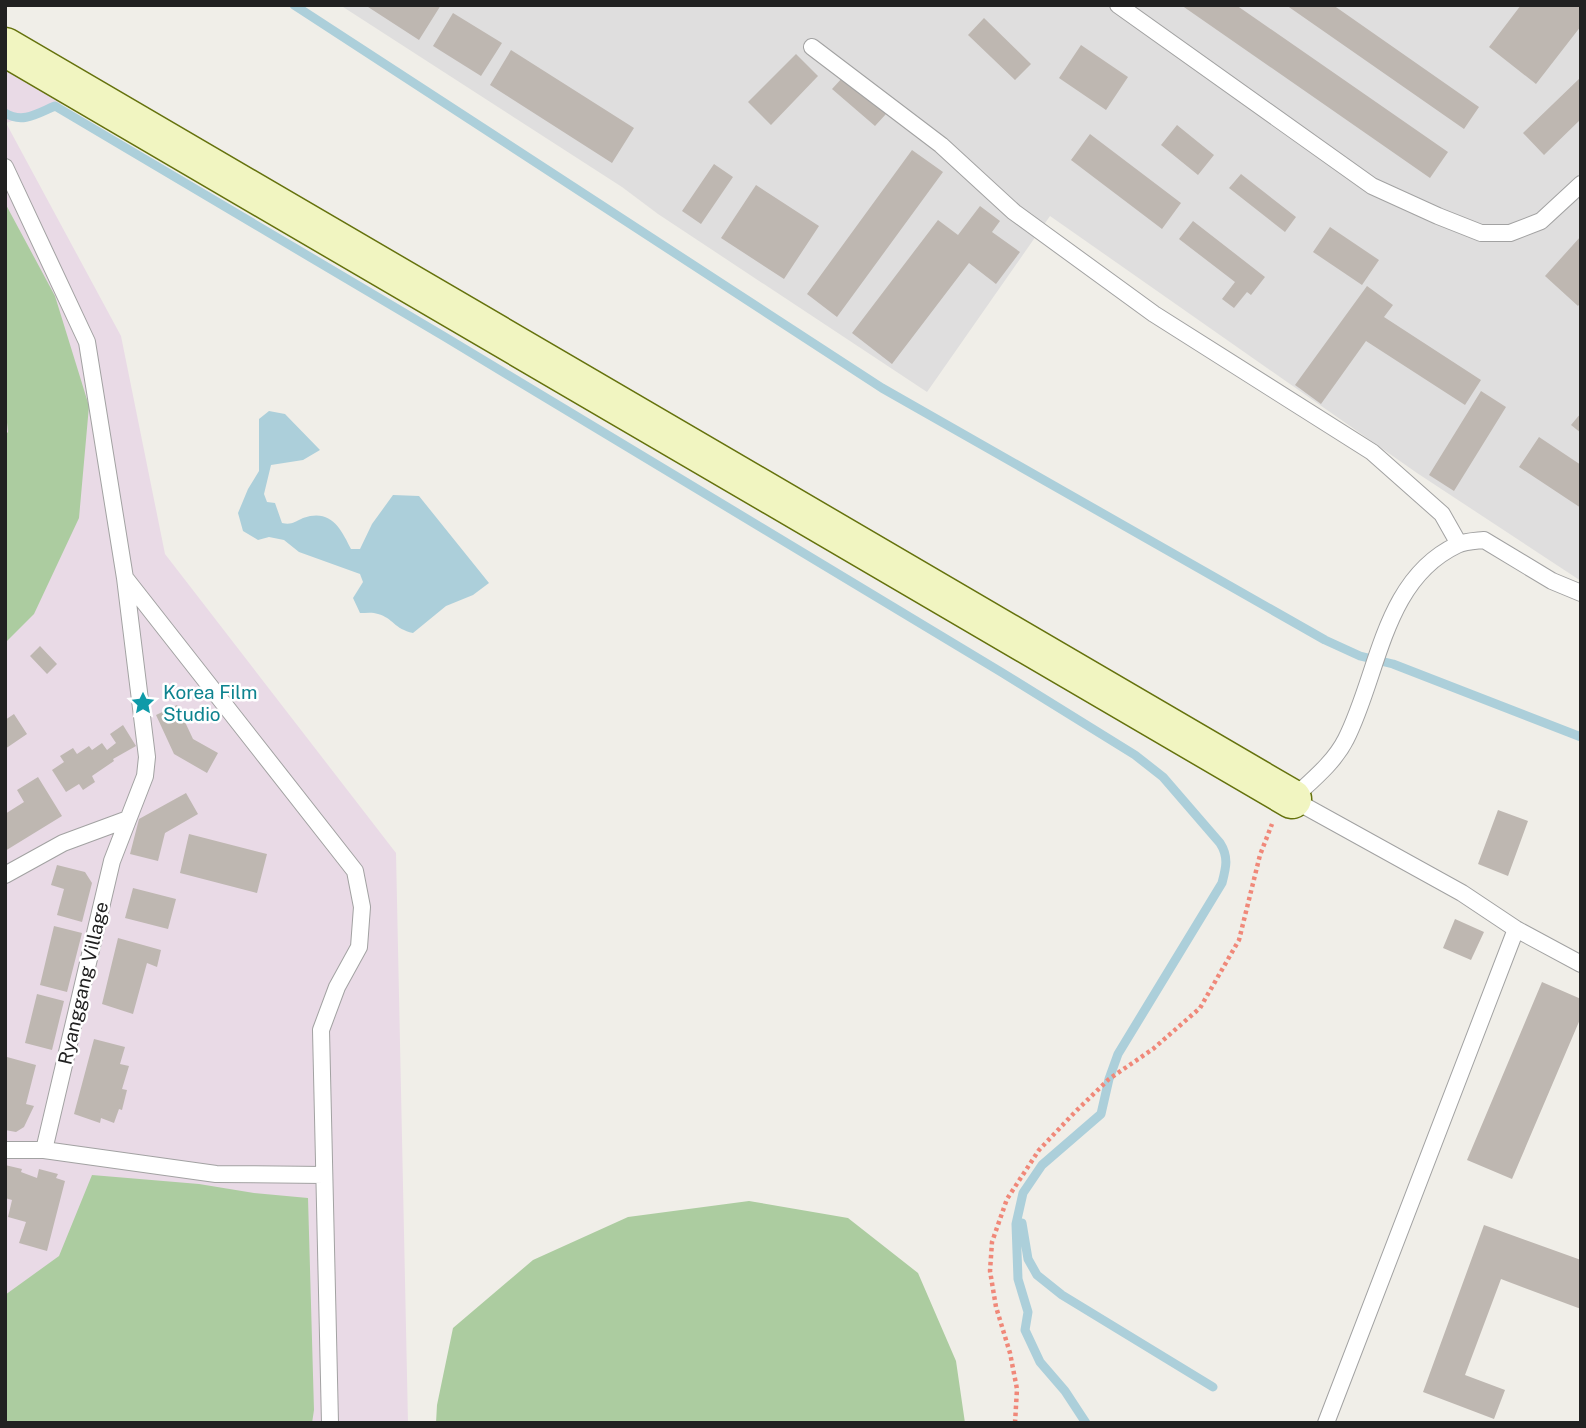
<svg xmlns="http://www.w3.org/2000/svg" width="1586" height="1428" viewBox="0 0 1586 1428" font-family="'Public Sans',sans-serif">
<rect width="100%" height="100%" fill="#f0eee8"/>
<path fill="#dfdede" d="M340,5h1241v576l-164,-108 -367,-257 -123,176 -269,-178 -36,-27z"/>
<path fill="#e9dae6" d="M5,58l72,41 -71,24 115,213 44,218 231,299 12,570h-403z"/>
<path fill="#accca0" d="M5,203l50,93 34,110 -10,112 -45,96 -29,29v-208l3,-3 -3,-28z
M92,1175l107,9 55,9 54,5 6,212 -2,13h-307v-128l54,-39z
M749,1201l99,17 70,55 38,88 9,62h-529l1,-18 16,-77 80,-68 95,-43z"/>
<path fill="#accfda" d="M269,411l16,3 35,36 -17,10 -32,5 -7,29 3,8 8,1 7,20c10,2 12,-1 21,-5 28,-10 38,11 48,31h9l12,-25 21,-29 26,1 70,87 -16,12 -27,11 -33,27c-19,-4 -20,-15 -35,-19 -5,-2 -12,-1 -18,-1l-7,-15 10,-16 -3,-8 -61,-22 -15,-12 -15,-3 -11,3 -15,-9 -5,-18 10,-24 11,-18v-52z"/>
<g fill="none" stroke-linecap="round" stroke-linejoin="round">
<path stroke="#accfda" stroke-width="9" d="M294,5l588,383 443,252 35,16 33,8 188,73
M5,113c18,11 33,0 50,-7l390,231 556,335 134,83 28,22 57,66c9,14 6,25 2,40l-104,171 -9,25 -8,35 -59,51 -19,28 -7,31 2,55 10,33 -3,18 15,32 25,29 21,32
M1022,1223l6,36 9,16 25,20 151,92"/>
</g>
<path fill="#beb7b1" d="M365,5h76l-22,35z
M1181,5h55l212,147 -18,26z
M1286,5h47l146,102 -15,22z
M1521,5h60v21l-45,58 -47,-37z
M453,13l49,30 -21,33 -48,-30z
M984,18l47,46 -16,16 -47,-45z
M1081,45l47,32 -22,33 -47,-32z
M511,50l123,78 -22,35 -122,-78z
M796,54l22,22 -47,49 -23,-23z
M843,77l43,37 -11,12 -43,-37z
M1581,77v42l-37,36 -21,-22z
M1177,125l37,30 -16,20 -37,-30z
M1090,134l91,69 -19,26 -91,-69z
M912,150l31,22 -106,145 -30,-23z
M714,164l19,13 -32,47 -19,-13z
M1241,174l55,43 -11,15 -56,-44z
M756,185l63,41 -35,53 -63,-41z
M980,206l20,15 -8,11 28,20 -24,32 -27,-21 -77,101 -40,-31 86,-113 20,15z
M1193,221l72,56 -14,18 -4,-3 -13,16 -12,-9 13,-17 -56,-43z
M1330,227l49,33 -17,25 -49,-33z
M1581,236v66l-3,4 -33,-30z
M1367,286l26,19 -9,12 97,63 -16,25 -99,-64 -45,63 -26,-19z
M1481,391l25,16 -52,84 -25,-16z
M1581,413v20l-10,-8z
M1539,437l42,28v43l-62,-41z
M40,646l17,18 -10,10 -17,-18z
M177,705l16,34 25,14 -11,20 -33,-19 -18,-39z
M14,714l13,20 -22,15v-29z
M123,725l13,21 -23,13 1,2 -22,15 3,6 -12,8 -4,-6 -13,8 -14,-22 12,-8 -4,-6 13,-8 4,6 12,-8 3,4 10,-7 5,7 9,-7 -6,-9z
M38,777l24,39 -57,35v-37l19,-12 -7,-12z
M186,793l12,21 -33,19 -7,28 -28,-7 9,-35z
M1498,810l30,11 -20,55 -30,-12z
M189,834l78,20 -10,39 -77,-20z
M57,865l28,7 7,11 -10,39 -25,-7 7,-26 -13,-4z
M133,888l43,11 -8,30 -43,-11z
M1455,919l29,13 -13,28 -28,-12z
M54,926l28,7 -15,59 -27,-7z
M118,938l43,12 -4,17 -10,-4 -14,51 -31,-10z
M1542,982l39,17v18l-69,162 -45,-19z
M37,994l27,7 -12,49 -27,-7z
M94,1039l31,8 -5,17 9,2 -7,23 5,1 -5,20 -3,-1 -5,14 -13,-5 -1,5 -26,-9z
M7,1057l29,8 -10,39 8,2 -10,21 -8,5 -11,-2z
M5,1165l17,4 -1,3 16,6 2,-9 19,5 -2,4 9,3 -18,70 -28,-8 7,-21 -18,-5 4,-17 -7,-2z
M1484,1225l97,35v49l-80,-30 -36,96 40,15 -11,29 -71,-27z"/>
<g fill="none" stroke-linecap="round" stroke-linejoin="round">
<g stroke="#a2a2a2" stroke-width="18">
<path id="lane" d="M1118,5l254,181 66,30 43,17h29l31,-12 40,-37
M812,47l129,98 73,67 140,102 218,138 70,62 17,30
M5,167l82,175 38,236 22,179 -2,19 -33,85 -68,289
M126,579l229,292 7,36 -3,40 -22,40 -16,43 9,393
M1581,593l-29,-12 -68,-41c-9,1 -19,1 -27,5 -74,35 -78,129 -111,194 -12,24 -35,42 -54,60l170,94 54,36 65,35
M5,875l58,-32 65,-24
M5,1150h39l172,24 108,1
M1326,1423l190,-494"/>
</g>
<g stroke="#65720d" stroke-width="41">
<path id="secondary" d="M5,47l1287,752"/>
</g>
<path stroke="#f08879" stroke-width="4.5" stroke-dasharray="3.5 3.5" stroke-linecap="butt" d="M1015,1423l2,-34 -7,-36 -14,-46 -6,-36 2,-29 15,-43 32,-49 36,-38 34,-33 44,-30 47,-41 39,-68 21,-85 12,-31"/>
<use href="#lane" stroke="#fff" stroke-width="16"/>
<use href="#secondary" stroke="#f1f5c1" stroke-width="38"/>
</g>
<defs>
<g id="sight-bare" transform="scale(1.89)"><path d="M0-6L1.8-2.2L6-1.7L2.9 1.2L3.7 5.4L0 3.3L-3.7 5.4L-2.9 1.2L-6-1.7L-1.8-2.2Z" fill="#0f9aa8" stroke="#fff" stroke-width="2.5" paint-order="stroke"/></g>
</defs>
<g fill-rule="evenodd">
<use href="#sight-bare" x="143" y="703"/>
</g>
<g text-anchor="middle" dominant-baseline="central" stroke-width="5" stroke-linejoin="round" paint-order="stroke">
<g font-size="19" fill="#0d838f" stroke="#fff" text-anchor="start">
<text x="163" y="692">Korea Film<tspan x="163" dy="22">Studio</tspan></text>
</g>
<g font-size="19" fill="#212121" stroke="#fff">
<text transform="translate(83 983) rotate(-77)">Ryanggang Village</text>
</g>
</g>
<rect width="1586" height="1428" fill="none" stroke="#212121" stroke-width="14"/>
</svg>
